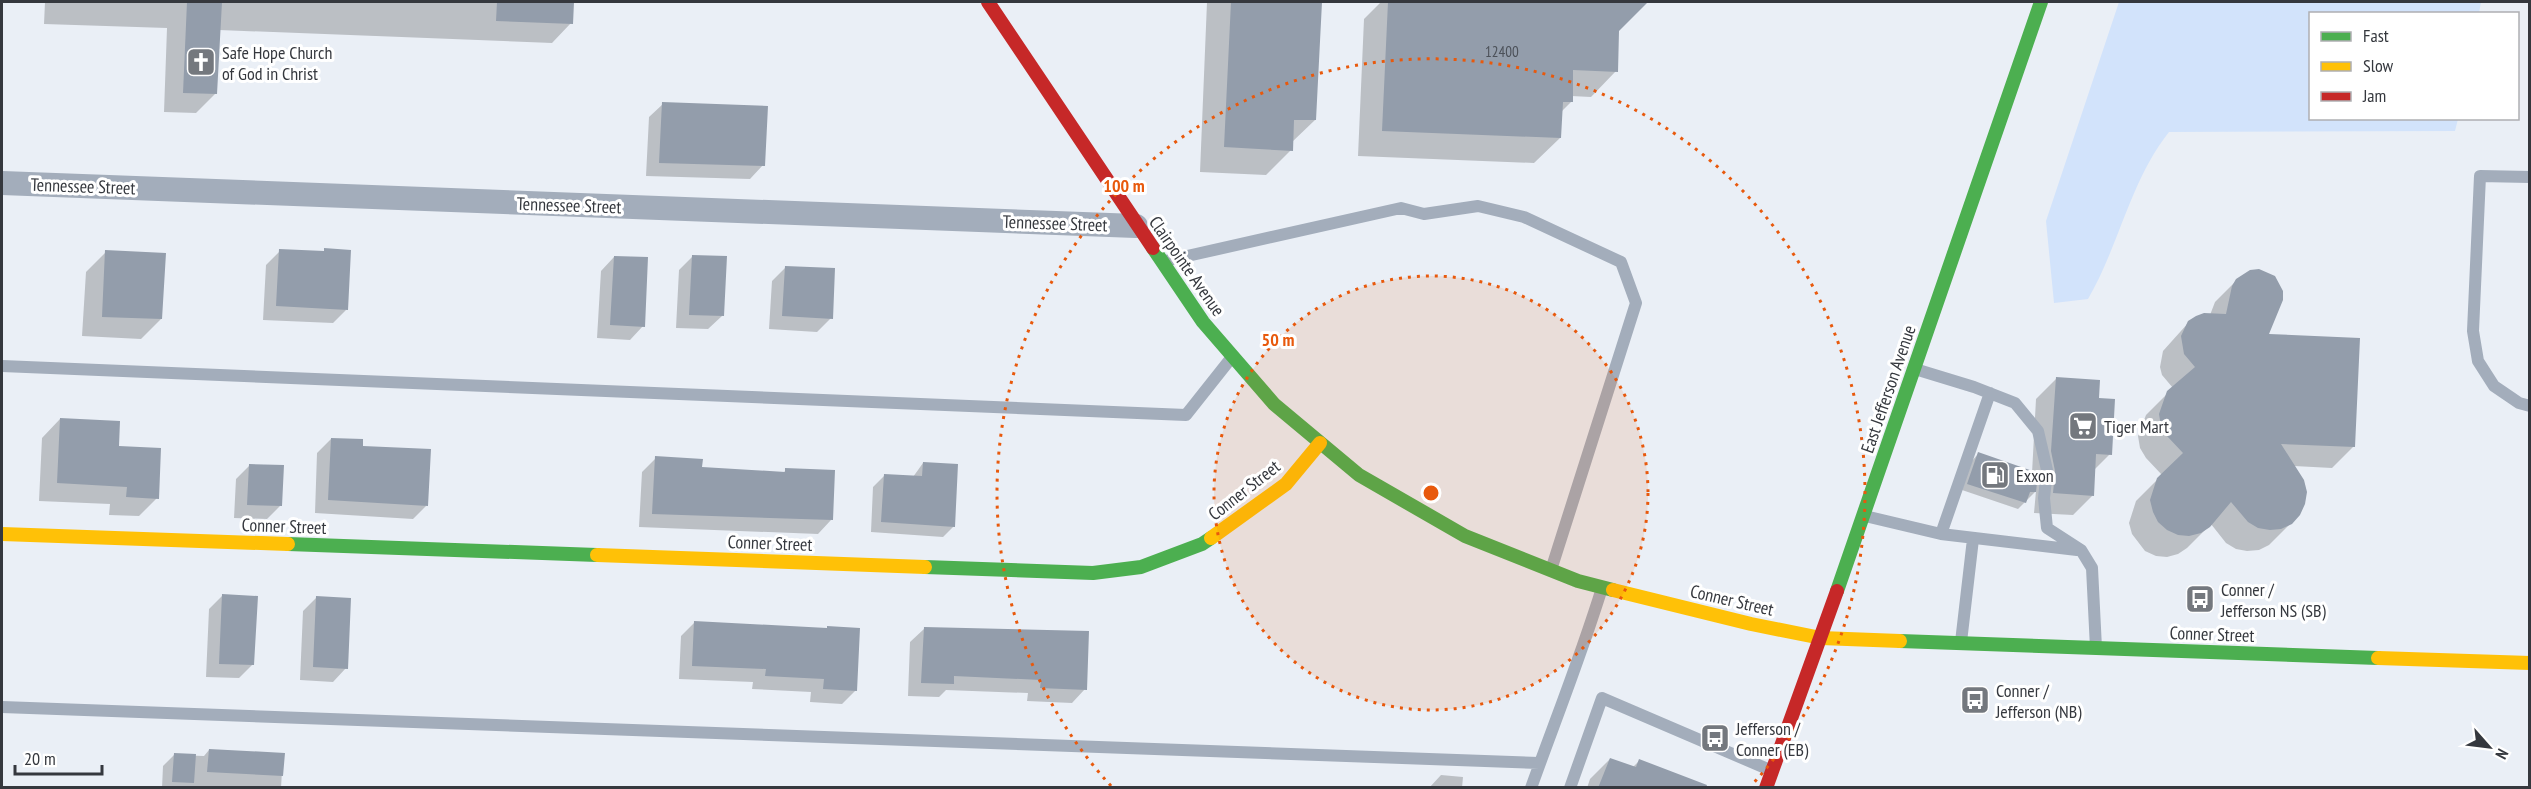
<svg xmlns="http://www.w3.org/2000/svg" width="2531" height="789" viewBox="0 0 2531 789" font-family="'PT Sans Narrow',sans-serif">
<rect width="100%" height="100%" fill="#eaeff6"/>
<path fill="#d2e3fb" d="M2119,2h362l-2,11 -169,1v104l148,1 -3,12 -286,1c-39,49 -50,114 -81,167l-34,4 -8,-82z"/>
<path fill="#0003" d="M45,2h527l-1,21 -19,20 -333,-13 -3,63 -20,20 -32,-1 3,-84 -123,-4z
M1207,2h113l-5,118 -24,23v7l-25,25 -66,-3z
M1381,2h203l59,2 -25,26 -2,41 -25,26 -20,-1v6l-10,10 -1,26 -26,25 -176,-7 6,-137z
M663,104l100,61 -13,14 -104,-3 3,-59z
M280,251l66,59 -13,13 -70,-3 3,-55z
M106,252l55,67 -20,20 -59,-3 4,-64z
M693,256l29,60 -14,13 -32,-1 3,-58z
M614,257l29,69 -13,14 -33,-2 4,-67z
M785,268l46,50 -14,14 -48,-3 3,-48z
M2237,280l30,55 87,111 -22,22 -38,-2 -3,57 -22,22 -10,5 -12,1 -11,-2 -10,-6 -15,-19 -24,24 -9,6 -11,3 -11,-1 -11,-5 -13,-17 -3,-11 7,-22 26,-26 -16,-17 -6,-10 -2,-12 8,-21 27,-27 -11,-13 -2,-8 3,-16 26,-29 21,-7 5,-13z
M2056,379l41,21 13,54 -16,16 -1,25 -20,20 -39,-2 2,-22 -18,18 -56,-19 10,-29 6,-7 54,19 4,-74z
M60,419l57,28 40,51 -18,18 -30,-1 1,-11 -71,-3 3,-63z
M331,439l30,8 65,59 -13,13 -98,-6 2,-60z
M656,458l45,11 82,4 3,-3 45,50 -13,14 -179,-7 3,-55z
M923,463l31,63 -11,11 -72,-5 2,-45 11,-11 29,1z
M250,465l30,41 -13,13 -33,-1 2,-39z
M223,595l30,69 -14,14 -33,-1 3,-68z
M317,597l29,71 -13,14 -33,-2 3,-69z
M695,622l161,68 -14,14 -32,-2 1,-10 -59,-3 1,-7 -74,-3 2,-43z
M924,629l161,60 -13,14 -45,-2 1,-8 -82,-3 -7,7 -31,-1 2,-54z
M209,750l74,4 -2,34h-119l1,-22 11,-11 30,1z
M1610,759l22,9 7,-7 39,27h-91l3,-9z
M1441,775l22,2 -1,11h-33z"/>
<path fill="#939dab" d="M187,2h35l-5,92 -34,-1z
M497,2h77l-1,22 -77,-3z
M1231,2h91l-6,118h-22l-1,31 -69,-4z
M1388,2h260l-29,29 -1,41 -45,-2v32h-10l-2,36 -179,-7z
M662,102l106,4 -3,60 -106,-3z
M324,248l27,2 -3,60 -72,-4 3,-57 45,2z
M105,250l61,3 -4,66 -60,-2z
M692,255l35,1 -3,60 -35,-1z
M614,256l34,1 -3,70 -35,-2z
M785,266l50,2 -2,51 -51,-3z
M2259,269l16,7 8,15v9l-14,34 91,4 -5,109 -74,-3 23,36 3,12 -2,12 -5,11 -8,9 -11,5 -11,1 -12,-2 -10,-6 -17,-20 -21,25 -9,6 -12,3 -11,-1 -11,-5 -9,-8 -5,-10 -3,-12 7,-22 26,-25 -16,-17 -6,-10 -2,-12 8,-23 28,-24 -11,-13 -3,-18 7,-15 8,-5 8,-3 22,1 6,-28 4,-7 14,-9z
M2056,377l44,3 -1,18 16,1 -3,56 -16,-1 -2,42 -41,-3 2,-22 -4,-20z
M60,418l60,3 -1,25 42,2 -2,51 -33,-2 1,-10 -70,-4z
M331,438l32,1v7l68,3 -3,57 -100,-6z
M1978,452l60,21 -2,19h-6l-4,11 -59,-19z
M655,456l48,3 -1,8 83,5v-4l50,2 -2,50 -181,-6z
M923,462l35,2 -3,63 -74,-5 3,-48 38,2z
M249,464l35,1 -2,41 -35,-1z
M222,594l36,2 -4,69 -35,-1z
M316,596l35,2 -3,71 -35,-2z
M694,621l133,7v-2l33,2 -3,63 -34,-2 1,-10 -59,-3 1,-7 -74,-3z
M924,627l165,4 -2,59 -47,-2 1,-8 -87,-4v8l-33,-1z
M209,749l76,4 -2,23 -76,-4z
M174,753l22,1 -2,29 -22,-1z
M1610,758l26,9 3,-8 68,26 -1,3h-108z"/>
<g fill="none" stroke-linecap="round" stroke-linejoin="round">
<path stroke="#a3adbb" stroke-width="12" d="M2530,177l-50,-1 -7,155 5,30 16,25 25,17 11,3
M1165,261l236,-53 23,6 54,-8 46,11 97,45 15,41 -85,267
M2,366l1184,49 46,-58
M1915,369l59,18 41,16 23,28 9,39 -3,28 3,30 34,22 11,18 4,80
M1865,516l76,18 49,-141
M1941,534l136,16
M1961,642l12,-103
M2,707l1537,56
M1531,788c24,-67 50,-132 71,-200
M1570,788l32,-90 168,72"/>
<path stroke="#a3adbb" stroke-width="24" d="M2,183l1134,43"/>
<path stroke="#4caf50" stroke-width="14" d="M1153,248l50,74 71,82 85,71 106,61 113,45 35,9
M288,544l309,11
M925,567l168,6 48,-6 61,-23 9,-6
M1837,591l204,-589
M1900,641l478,17"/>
<path stroke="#ffc107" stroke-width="14" d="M2,534l286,10
M1211,538l75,-54 34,-41
M597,555l328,12
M1613,590l138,34 70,14 79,3
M2378,658l152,5"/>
<path stroke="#c62828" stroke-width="14" d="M988,2l165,246
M1766,788l71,-197"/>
</g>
<circle cx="1431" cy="493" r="217" fill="#e8590c" fill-opacity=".12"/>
<g fill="none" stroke="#e8590c" stroke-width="3" stroke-dasharray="3 6">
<circle cx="1431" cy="493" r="217"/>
<path d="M1111 786A434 434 0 1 1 1751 786"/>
</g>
<defs>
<g id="church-square" transform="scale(1.5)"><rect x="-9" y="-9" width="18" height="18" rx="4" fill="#74787e" stroke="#fff"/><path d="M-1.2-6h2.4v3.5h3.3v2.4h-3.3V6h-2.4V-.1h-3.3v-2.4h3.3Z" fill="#fff"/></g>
<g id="supermarket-square" transform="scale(1.5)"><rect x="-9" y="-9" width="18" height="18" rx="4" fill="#74787e" stroke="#fff"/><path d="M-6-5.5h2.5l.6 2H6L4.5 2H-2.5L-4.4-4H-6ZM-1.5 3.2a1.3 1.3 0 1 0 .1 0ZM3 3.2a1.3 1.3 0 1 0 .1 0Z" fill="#fff"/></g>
<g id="fuel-square" transform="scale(1.5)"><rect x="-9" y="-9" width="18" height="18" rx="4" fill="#74787e" stroke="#fff"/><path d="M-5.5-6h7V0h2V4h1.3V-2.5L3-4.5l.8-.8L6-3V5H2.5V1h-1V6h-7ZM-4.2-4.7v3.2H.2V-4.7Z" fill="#fff"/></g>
<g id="bus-square" transform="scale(1.5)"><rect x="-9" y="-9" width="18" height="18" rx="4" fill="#74787e" stroke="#fff"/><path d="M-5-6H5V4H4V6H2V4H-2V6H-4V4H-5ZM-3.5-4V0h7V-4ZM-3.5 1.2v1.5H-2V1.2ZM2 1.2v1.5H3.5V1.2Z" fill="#fff"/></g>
</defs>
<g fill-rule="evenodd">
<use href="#church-square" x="201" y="62"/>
<use href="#supermarket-square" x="2083" y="426"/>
<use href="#fuel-square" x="1995" y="475"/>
<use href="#bus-square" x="2200" y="599"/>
<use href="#bus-square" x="1975" y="700"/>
<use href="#bus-square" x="1715" y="738"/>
</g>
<g text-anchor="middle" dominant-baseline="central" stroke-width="6" stroke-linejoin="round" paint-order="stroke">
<g font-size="15" fill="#4c5159">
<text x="1502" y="51">12400</text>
</g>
<g font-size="18" fill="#35383e" stroke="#fff" text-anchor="start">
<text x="222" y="52">Safe Hope Church<tspan x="222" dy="21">of God in Christ</tspan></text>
<text x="2104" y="426">Tiger Mart</text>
<text x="2016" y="475">Exxon</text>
<text x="2221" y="589">Conner /<tspan x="2221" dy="21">Jefferson NS (SB)</tspan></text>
<text x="1996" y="690">Conner /<tspan x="1996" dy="21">Jefferson (NB)</tspan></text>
<text x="1736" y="728">Jefferson /<tspan x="1736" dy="21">Conner (EB)</tspan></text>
</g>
<g font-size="18" fill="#35383e" stroke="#fff">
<text transform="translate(83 186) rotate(2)">Tennessee Street</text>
<text transform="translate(569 205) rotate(2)">Tennessee Street</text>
<text transform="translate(1055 223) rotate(2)">Tennessee Street</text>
<text transform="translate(1187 266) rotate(55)">Clairpointe Avenue</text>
<text transform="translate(1888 389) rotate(-71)">East Jefferson Avenue</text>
<text transform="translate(1244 490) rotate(-38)">Conner Street</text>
<text transform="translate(284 526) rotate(2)">Conner Street</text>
<text transform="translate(770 543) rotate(2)">Conner Street</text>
<text transform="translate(1732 600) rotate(13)">Conner Street</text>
<text transform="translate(2212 634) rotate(2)">Conner Street</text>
</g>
</g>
<circle cx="1431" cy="493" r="9" fill="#e8590c" stroke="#fff" stroke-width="3"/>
<g font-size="18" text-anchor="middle" font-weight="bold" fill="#e8590c" stroke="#fff" stroke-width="6" stroke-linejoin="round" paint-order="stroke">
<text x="1124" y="192">100 m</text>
<text x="1278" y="346">50 m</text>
</g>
<rect width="2531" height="789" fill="none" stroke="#35383e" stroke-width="6"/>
<rect x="2309" y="12" width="210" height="108" fill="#ffffff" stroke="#aeafb2" stroke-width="1.5"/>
<rect x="2321" y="32" width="30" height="9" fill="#4caf50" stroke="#aeafb2" stroke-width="1.5"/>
<text x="2363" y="42" font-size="18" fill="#35383e">Fast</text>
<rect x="2321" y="62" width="30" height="9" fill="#ffc107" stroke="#aeafb2" stroke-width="1.5"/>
<text x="2363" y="72" font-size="18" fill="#35383e">Slow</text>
<rect x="2321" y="92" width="30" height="9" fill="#c62828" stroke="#aeafb2" stroke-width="1.5"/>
<text x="2363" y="102" font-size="18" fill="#35383e">Jam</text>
<g transform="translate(2489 747) rotate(118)" stroke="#ffffff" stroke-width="4.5" paint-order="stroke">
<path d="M0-4.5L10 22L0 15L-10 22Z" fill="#35383e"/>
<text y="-9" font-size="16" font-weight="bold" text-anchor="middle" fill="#35383e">N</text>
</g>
<path d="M15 765v9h87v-9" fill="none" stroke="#35383e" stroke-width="3"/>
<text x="24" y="765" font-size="18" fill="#35383e" stroke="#ffffff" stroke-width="4.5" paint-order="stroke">20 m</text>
</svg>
